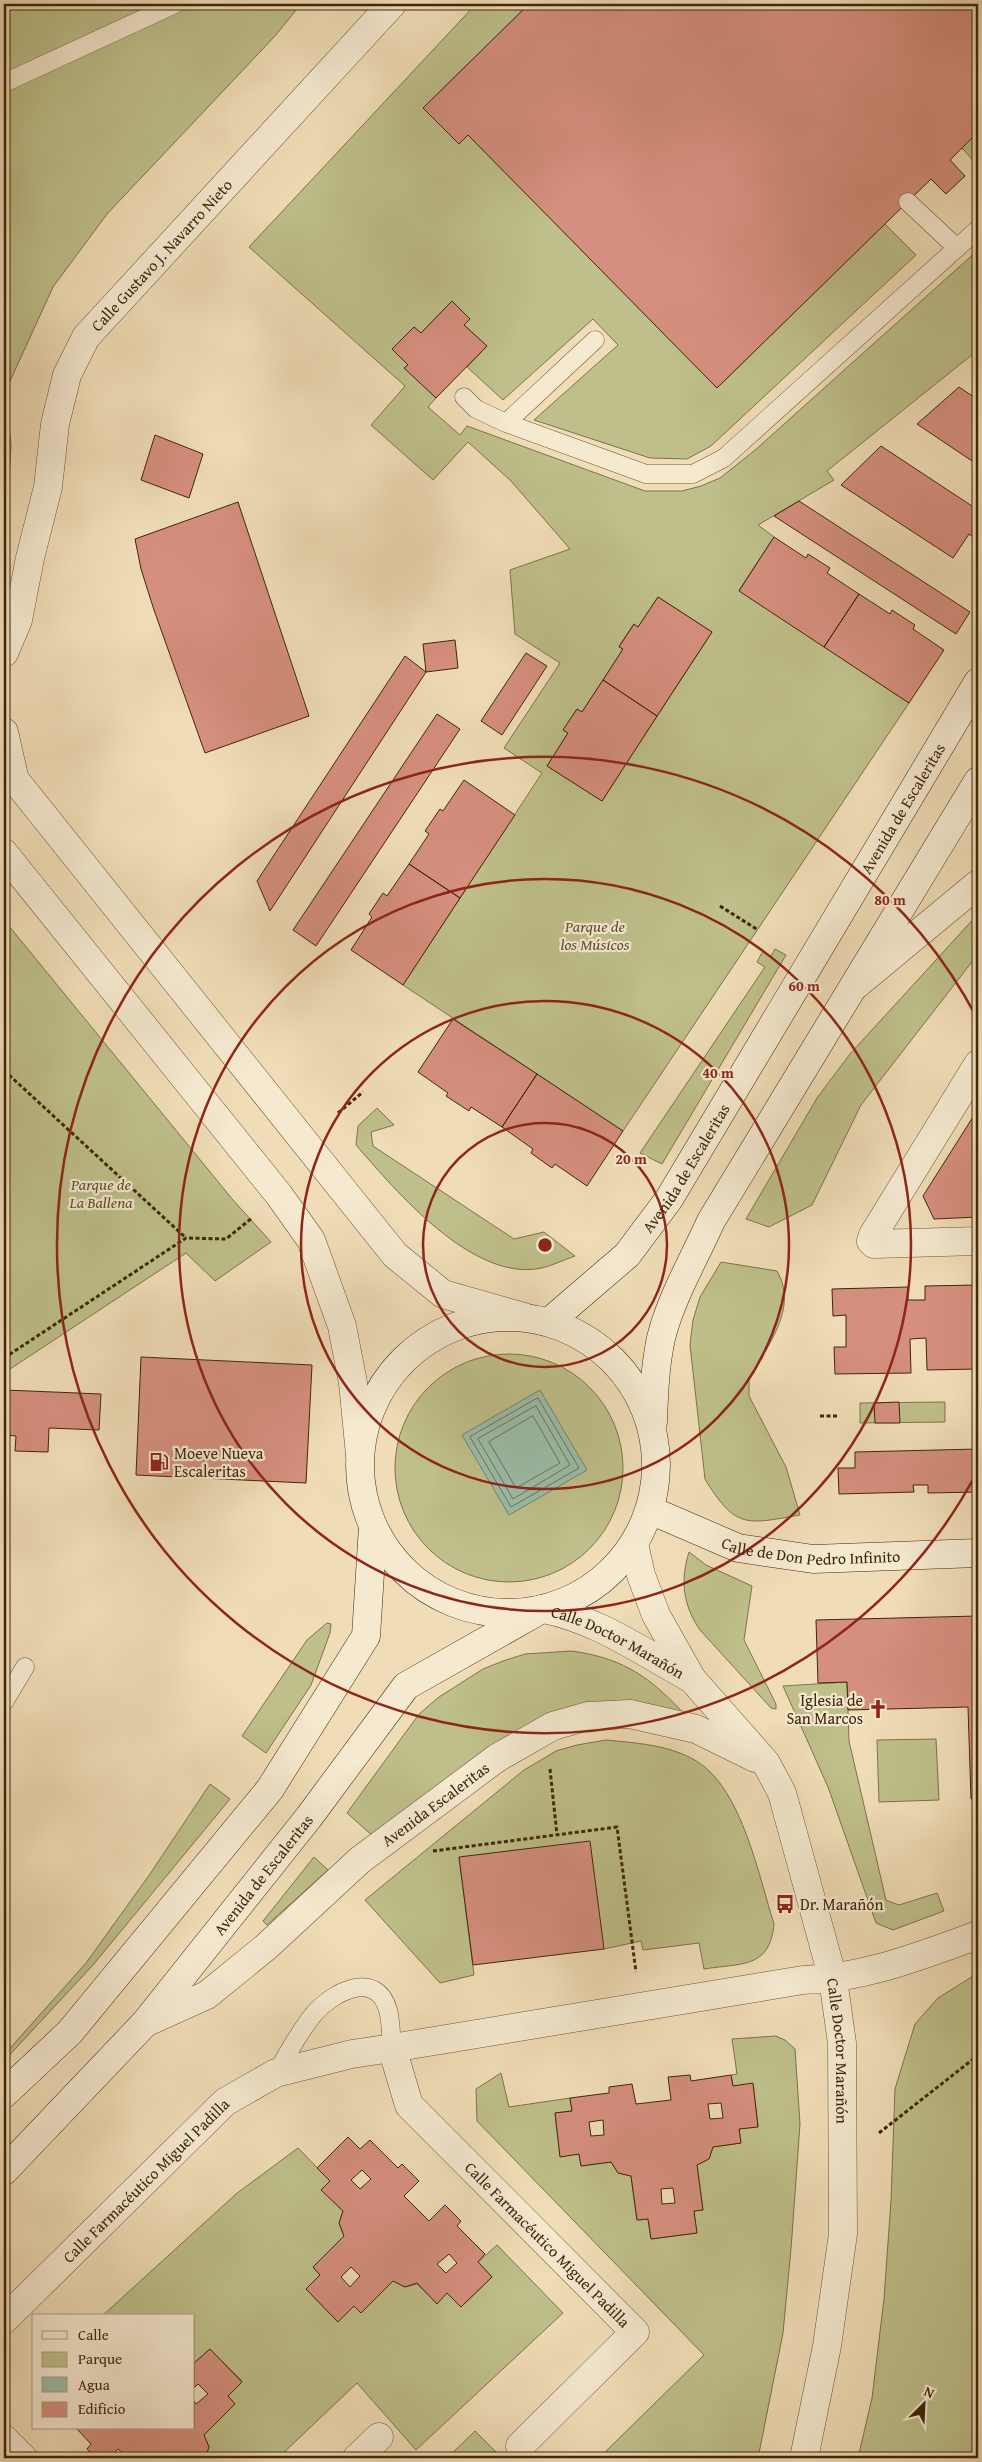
<svg xmlns="http://www.w3.org/2000/svg" width="982" height="2462" viewBox="0 0 982 2462" font-family="'Gentium Book Plus',serif">
<rect width="100%" height="100%" fill="#f0ddb7"/>
<filter id="stains"><feTurbulence type="fractalNoise" baseFrequency=".004" numOctaves="4"/><feColorMatrix values="0 0 0 0 .2 0 0 0 0 .09 0 0 0 0 .02 0 0 0 .5 -.17"/></filter>
<radialGradient id="worn" r=".72"><stop offset=".6" stop-color="#630" stop-opacity="0"/><stop offset="1" stop-color="#630" stop-opacity=".3"/></radialGradient>
<path fill="#bebf8a" stroke="#7f724a" fill-rule="evenodd" d="M4,4h297l-26,32 -168,178 -54,73 -48,105 6,53 -2,36 -5,18z
M476,4h53l-106,104 45,27 250,252 167,-163 31,31 -205,191 -24,13 -37,-1 -116,-38 84,-75 -25,-26 -90,81 -36,-33 20,-21 -23,-21 6,-6 -18,-18 -31,32 -7,-6 -22,22 16,16 -3,3 31,30 -8,9 32,28 7,-9 178,65h37l19,-5 19,-8 34,-27 224,-201v100l-151,121 7,9 -76,45 16,12 -35,53 170,113 -286,428 -220,-146 139,-212 -38,-25 56,-85 -45,-29 -5,-64 60,-21 -59,-68 -43,-39 -35,38 -62,-55 34,-39 -156,-139zM658,597l54,35 -110,169 -55,-35 21,-33 -5,-3 14,-21 5,3 41,-63 -4,-3 14,-21 5,2z
M978,132v34l-16,-18z
M978,914v40l-117,151 -49,100 -43,22 -23,-8 71,-121 33,-44z
M4,920l229,280 38,42 -56,39 -29,-28 -182,120z
M775,949l11,6 -124,209 -22,-11 125,-186 -8,-5 6,-11 8,5z
M377,1108l17,17 -23,7 2,14 141,93 30,-7 31,24c-11,4 -22,9 -33,12 -69,15 -146,-77 -186,-123l2,-19z
M721,1262l56,9c22,37 -10,75 -28,108v17l37,71 14,48c-53,9 -64,15 -95,-36l-15,-134 3,-25 7,-23z
M395 1468a114 114 0 1 1 228 0a114 114 0 1 1-228 0Z
M945,1402v20l-85,1v-20z
M689,1552l17,13 46,21 -8,54 32,64v5l-5,-1 -71,-78c-17,-25 -20,-49 -11,-78z
M327,1623l4,1 -1,9 -19,52 -45,68 -24,-17 65,-96z
M572,1651c55,8 80,28 116,67l-100,-11 -41,6 -40,24 -132,101 -28,-25 72,-99 20,-17 44,-28 20,-8 22,-7z
M847,1682l2,59 37,159 13,5 38,-12 7,18 -51,19 -17,-7 -48,-136 -45,-101z
M936,1739l3,61 -60,2 -2,-62z
M606,1740c31,3 65,5 92,22 44,28 61,115 76,162 -4,45 -33,39 -70,45l-5,-26 -56,7 -2,-9 -37,8 -145,-92 15,118 -34,8 -75,-83 159,-130 32,-19 21,-6z
M210,1784l20,15 -137,166 -89,96v-6l82,-92 64,-89z
M314,1857l14,13 -61,55 -4,-4z
M978,1973v485h-120l14,-60 12,-99 7,-98 4,-112 20,-65 23,-26z
M776,2036l9,4 10,9 5,75 -9,125 -8,84 -25,125h-159l105,-103 -227,-234 -1,-32 25,-16 8,34 61,-9 2,13 -17,2 5,43 19,-2 2,12 30,-4 7,11 13,3 6,44 11,-1 3,20 45,-6 -2,-22 9,-1 -6,-45 12,-6 4,-12 28,-4 -2,-14 19,-3 -5,-42 -20,2 -2,-11 6,-1 -5,-35z
M298,2148l32,33 -8,9 21,21 -4,12 5,13 -31,31 7,8 -14,14 32,33 16,-16 7,7 32,-32 12,6 12,-3 20,19 10,-10 14,14 31,-30 -14,-15 19,-17 66,68 -147,137 -59,-67 -79,75h-73l4,-11 -5,-12 31,-31 -7,-8 14,-15 -32,-32 -16,14v-47h-92l134,-122z
M475,2431l27,27h-55z"/>
<path fill="#9bbda9" stroke="#778169" d="M540,1390l47,80 -78,45 -47,-80z"/>
<g fill="none" stroke-linecap="round" stroke-linejoin="round">
<path stroke="#6e725a" stroke-width="1" d="M538,1398l41,70 -68,39 -41,-70z
M536,1406l34,59 -57,34 -35,-60z
M533,1416l27,47 -44,25 -27,-46z"/>
</g>
<path fill="#d58f7e" stroke="#40260a" fill-rule="evenodd" d="M529,4h449v128l-28,28 15,16 -19,18 -15,-15 -214,209 -249,-253 -9,9 -36,-36z
M452,301l18,18 -6,6 23,21 -51,52 -32,-30 4,-3 -16,-16 22,-22 7,6z
M959,387l19,13v65l-61,-41z
M155,435l48,19 -14,44 -48,-18z
M881,446l97,64v31l-9,-7 -16,24 -112,-73z
M799,501l171,111 -14,22 -182,-118z
M238,502l71,214 -104,37 -51,-143 -13,-41 -6,-30z
M774,537l32,21 2,-4 22,14 -3,5 32,21 -35,53 -85,-56z
M859,594l31,20 2,-4 23,15 -2,4 31,21 -35,53 -85,-56z
M658,597l54,35 -55,84 -54,-36 20,-31 -4,-2 15,-23 4,3z
M455,640l3,28 -32,4 -3,-28z
M526,653l21,13 -45,69 -21,-14z
M405,656l21,16 -156,239 -13,-30z
M603,680l54,36 -55,85 -55,-35 21,-33 -5,-3 14,-21 5,3z
M437,714l23,15 -144,217 -23,-16z
M464,780l51,35 -55,83 -51,-34 20,-30 -4,-3 15,-22 3,2z
M409,864l51,34 -57,87 -52,-35 21,-33 -3,-3 14,-21 4,3z
M453,1019l84,55 -35,53 -31,-20 -2,4 -23,-15 2,-3 -30,-21z
M537,1074l86,57 -36,55 -32,-22 -3,4 -21,-15 2,-4 -31,-22z
M978,1109v108l-44,2 -11,-23z
M978,1285v84l-51,1 -1,-32 -16,1 1,34 -76,1 -1,-27h12v-32l-13,1 -1,-27 76,-2v13h17v-14z
M141,1357l171,8 -6,118 -170,-8z
M5,1390l96,4 -2,36 -50,-2 -1,24 -33,-1 1,-15 -12,-1z
M899,1402l1,21h-25l-1,-20z
M978,1449v43l-50,1v-8h-15l1,7 -75,2 -1,-26h17v-16z
M978,1616v182l-7,1 -3,-92 -120,3 -1,-28 -29,1 -2,-63z
M590,1841l14,108 -131,16 -14,-108z
M690,2075l1,6 40,-6 2,11 20,-3 5,44 -19,2 2,14 -28,4 -4,12 -12,6 6,45 -9,1 3,22 -46,6 -3,-20 -11,1 -6,-44 -13,-3 -7,-11 -30,4 -2,-12 -19,3 -5,-44 17,-2 -2,-13 39,-5v-6l23,-3 4,20 35,-4 -3,-23zM721,2103l2,15 -13,1 -2,-15zM603,2120l1,15 -13,1 -2,-14zM673,2188l2,15 -13,1 -1,-15z
M348,2137l12,12 10,-9 28,28 4,-4 17,17 -15,15 25,25 16,-16 16,16 -4,5 28,28 -7,8 14,15 -31,30 -14,-14 -10,11 -20,-21 -12,4 -12,-6 -32,32 -7,-7 -16,16 -32,-33 14,-14 -7,-8 31,-31 -5,-13 4,-12 -22,-21 9,-9 -13,-13zM362,2170l9,9 -11,10 -9,-9zM449,2254l8,9 -11,10 -9,-9zM351,2267l9,9 -10,11 -9,-10z
M210,2349l32,33 -14,14 7,8 -31,31 5,12 -4,11h-77l-10,-9 -9,9h-13l-9,-9 4,-5 -15,-16h118v-27l2,3 12,-10 -10,-10 -4,4v-25z"/>
<g fill="none" stroke-linecap="round" stroke-linejoin="round">
<g stroke="#6c5435" stroke-width="19">
<path id="lane" d="M4,83l171,-79
M908,202l49,46
M464,397l12,12 30,14 140,51h47l31,-16 254,-229
M506,423l89,-83
M4,1702l21,-35
M276,2073c12,-19 23,-41 37,-58 18,-22 63,-47 75,-5 3,11 3,26 4,38"/>
</g>
<g stroke="#6c5435" stroke-width="29">
<g id="street">
<path id="s1" d="M4,653l14,-33 12,-62 18,-71 7,-63 12,-49 19,-38 306,-333"/>
<path d="M4,732l11,49"/>
<path d="M4,766l391,489 48,39 81,23"/>
<path d="M4,853l275,342 32,45 31,86 11,57 7,72"/>
<path d="M856,985l122,-101"/>
<path d="M978,1064l-105,171 -2,6 3,3 104,-3"/>
<path id="s2" d="M634,1544l7,31 15,40 36,64 74,84 16,30 51,186 9,64 1,191 -16,112 -23,112"/>
<path id="s3" d="M543,1609c54,10 101,44 149,70"/>
<path id="s4" d="M145,2023l62,-28 59,-48 94,-87 137,-102 56,-32 35,-10 42,-2 66,15 59,29"/>
<path id="s5" d="M392,2048l17,57 226,227 -115,114"/>
<path id="s6" d="M4,2320l221,-218 51,-29 76,-19 40,-6 411,-68c62,-2 117,-24 175,-45"/>
<path d="M4,2439l19,19"/>
<path d="M357,2458l22,-21"/>
</g>
</g>
<g stroke="#40260a" stroke-width="29">
<g id="secondary">
<circle cx="508" cy="1465" r="148"/>
<path id="s7" d="M549,1322l78,-67 42,-56 309,-517"/>
<path d="M653,1422c1,-29 2,-56 8,-84 10,-40 33,-79 50,-117l267,-440"/>
<path id="s8" d="M650,1510l88,38 75,11 165,-6"/>
<path d="M4,2094l66,-62 200,-243 96,-153 7,-110"/>
<path id="s9" d="M4,2171l141,-148 164,-206 97,-131 129,-73"/>
</g>
</g>
<path stroke="#40260a" stroke-width="3" stroke-dasharray="4 2.5" stroke-linecap="butt" d="M720,906l38,24
M4,1070l5,5 -5,90
M9,1075l177,163
M338,1113l25,-21
M4,1358l182,-120 40,1 26,-21
M820,1416h17
M550,1769l7,66
M433,1851l184,-24 19,145
M879,2133l93,-73h6"/>
<use href="#lane" stroke="#f5e9d0" stroke-width="18"/>
<use href="#street" stroke="#f5e9d0" stroke-width="28"/>
<use href="#secondary" stroke="#f5e9d0" stroke-width="28"/>
</g>
<g fill="none" stroke="#8f2418" stroke-width="2.5">
<circle cx="545" cy="1245" r="122"/>
<circle cx="545" cy="1245" r="244"/>
<circle cx="545" cy="1245" r="366"/>
<path d="M978 1470A488 488 0 1 1 978 1020"/>
</g>
<defs>
<g id="fuel-bare" transform="scale(1.5)"><path d="M-5.5-6h7V0h2V4h1.3V-2.5L3-4.5l.8-.8L6-3V5H2.5V1h-1V6h-7ZM-4.2-4.7v3.2H.2V-4.7Z" fill="#8f2418" stroke="#f5e9d0" stroke-width="2.5" paint-order="stroke"/></g>
<g id="church-bare" transform="scale(1.5)"><path d="M-1.2-6h2.4v3.5h3.3v2.4h-3.3V6h-2.4V-.1h-3.3v-2.4h3.3Z" fill="#8f2418" stroke="#f5e9d0" stroke-width="2.5" paint-order="stroke"/></g>
<g id="bus-bare" transform="scale(1.5)"><path d="M-5-6H5V4H4V6H2V4H-2V6H-4V4H-5ZM-3.5-4V0h7V-4ZM-3.5 1.2v1.5H-2V1.2ZM2 1.2v1.5H3.5V1.2Z" fill="#8f2418" stroke="#f5e9d0" stroke-width="2.5" paint-order="stroke"/></g>
</defs>
<g fill-rule="evenodd">
<use href="#fuel-bare" x="159" y="1462"/>
<use href="#church-bare" x="878" y="1709"/>
<use href="#bus-bare" x="785" y="1904"/>
</g>
<g text-anchor="middle" dominant-baseline="central" stroke-width="4.5" stroke-linejoin="round" paint-order="stroke">
<g font-size="16" fill="#40260a" stroke="#f5e9d0">
<text stroke="none"><textPath href="#s1" startOffset="440">Calle Gustavo J. Navarro Nieto</textPath></text>
<text stroke="none"><textPath href="#s7" startOffset="628">Avenida de Escaleritas</textPath></text>
<text stroke="none"><textPath href="#s7" startOffset="208">Avenida de Escaleritas</textPath></text>
<text stroke="none"><textPath href="#s8" startOffset="169">Calle de Don Pedro Infinito</textPath></text>
<text stroke="none"><textPath href="#s3" startOffset="82">Calle Doctor Marañón</textPath></text>
<text stroke="none"><textPath href="#s4" startOffset="366">Avenida Escaleritas</textPath></text>
<text stroke="none"><textPath href="#s9" startOffset="394">Avenida de Escaleritas</textPath></text>
<text stroke="none"><textPath href="#s2" startOffset="559">Calle Doctor Marañón</textPath></text>
<text stroke="none"><textPath href="#s6" startOffset="199">Calle Farmacéutico Miguel Padilla</textPath></text>
<text stroke="none"><textPath href="#s5" startOffset="256">Calle Farmacéutico Miguel Padilla</textPath></text>
</g>
<g font-size="16" font-style="italic" fill="#604c2a" stroke="#f5e9d0">
<text x="595" y="926">Parque de<tspan x="595" dy="18">los Músicos</tspan></text>
<text x="101" y="1184">Parque de<tspan x="101" dy="18">La Ballena</tspan></text>
</g>
<g font-size="16" fill="#40260a" stroke="#f5e9d0" text-anchor="start">
<text x="174" y="1453">Moeve Nueva<tspan x="174" dy="18">Escaleritas</tspan></text>
<text x="863" y="1700" text-anchor="end">Iglesia de<tspan x="863" dy="18">San Marcos</tspan></text>
<text x="800" y="1904">Dr. Marañón</text>
</g>
</g>
<circle cx="545" cy="1245" r="8" fill="#8f2418" stroke="#f5e9d0" stroke-width="2.5"/>
<g font-size="15" text-anchor="middle" font-weight="bold" fill="#8f2418" stroke="#f5e9d0" stroke-width="4.5" stroke-linejoin="round" paint-order="stroke">
<text x="890" y="905">80 m</text>
<text x="804" y="991">60 m</text>
<text x="718" y="1078">40 m</text>
<text x="631" y="1164">20 m</text>
</g>
<rect width="982" height="2462" fill="none" stroke="#f0ddb7" stroke-width="20"/>
<rect x="5" y="5" width="972" height="2452" fill="none" stroke="#40260a" stroke-width="2.5"/>
<rect x="10" y="10" width="962" height="2442" fill="none" stroke="#40260a"/>
<rect x="32" y="2314" width="162" height="115" fill="#f5e9d0" stroke="#ad9b81"/>
<rect x="42" y="2331" width="25" height="8" fill="#f5e9d0" stroke="#ad9b81"/>
<text x="78" y="2340" font-size="15" fill="#40260a">Calle</text>
<rect x="42" y="2352" width="25" height="15" fill="#bebf8a" stroke="#ad9b81"/>
<text x="78" y="2364" font-size="15" fill="#40260a">Parque</text>
<rect x="42" y="2377" width="25" height="15" fill="#9bbda9" stroke="#ad9b81"/>
<text x="78" y="2390" font-size="15" fill="#40260a">Agua</text>
<rect x="42" y="2402" width="25" height="15" fill="#d58f7e" stroke="#ad9b81"/>
<text x="78" y="2414" font-size="15" fill="#40260a">Edificio</text>
<g transform="translate(924 2404) rotate(24)" stroke="#f5e9d0" stroke-width="4" paint-order="stroke">
<path d="M0-4L9 19L0 12L-9 19Z" fill="#40260a"/>
<text y="-8" font-size="14" font-weight="bold" text-anchor="middle" fill="#40260a">N</text>
</g>
<rect width="100%" height="100%" filter="url(#stains)"/>
<rect width="100%" height="100%" fill="url(#worn)"/>
</svg>
